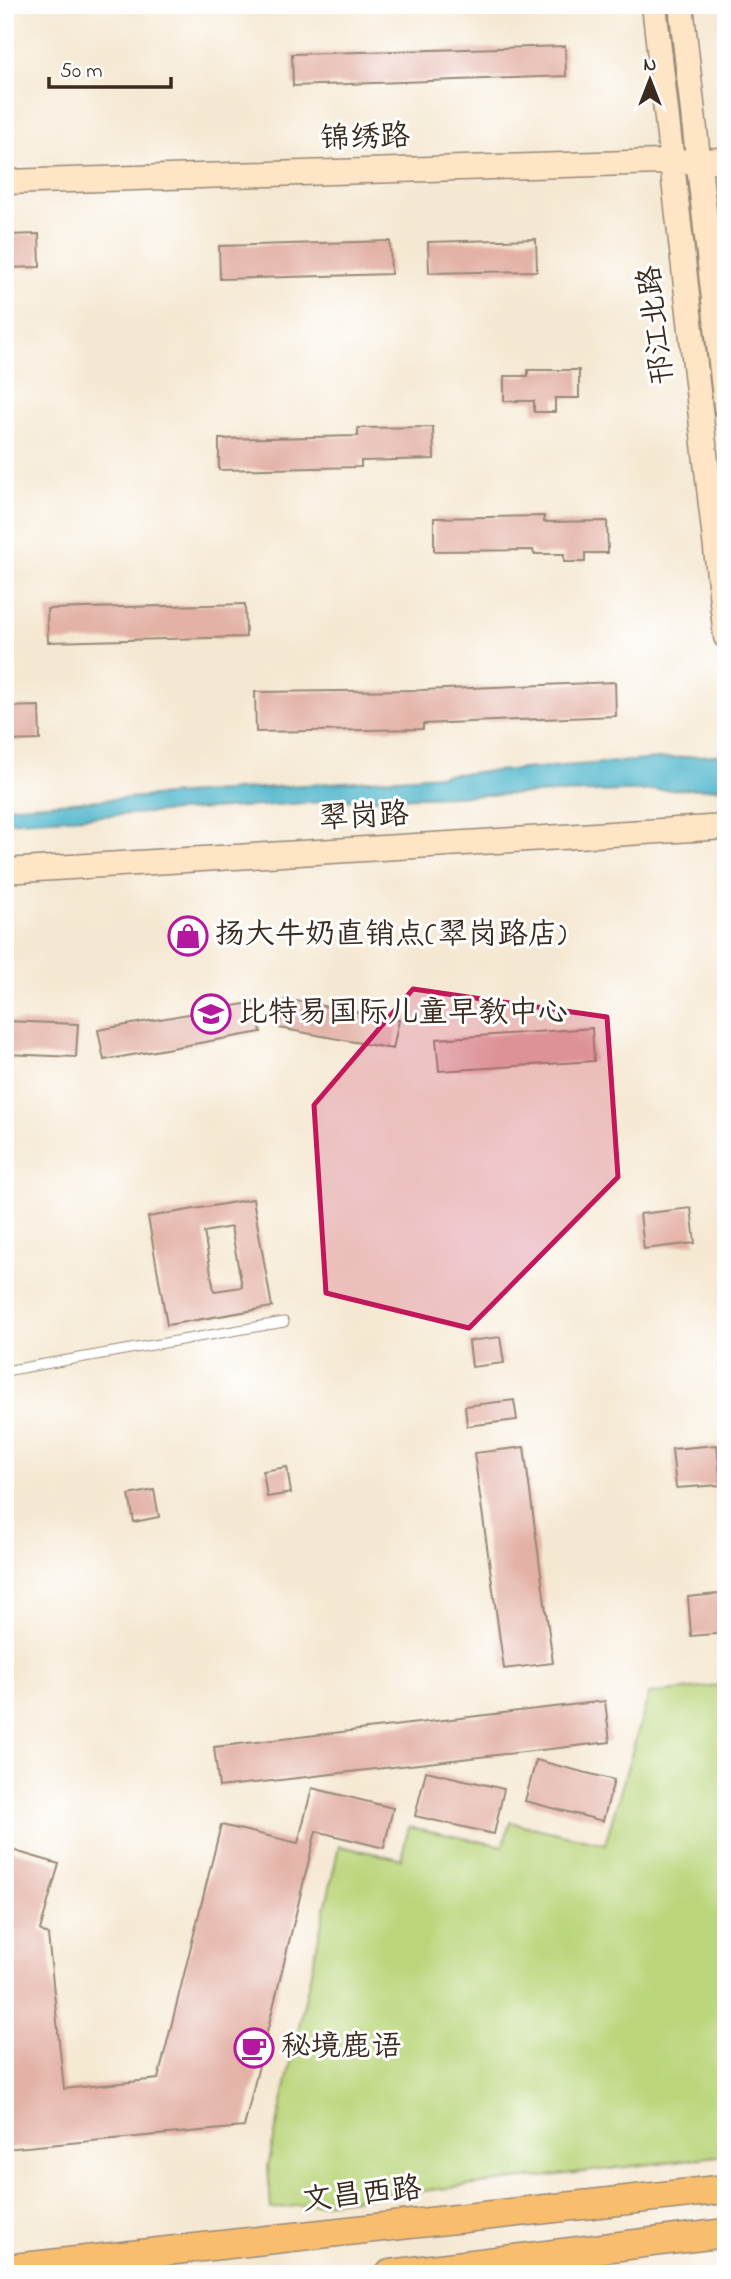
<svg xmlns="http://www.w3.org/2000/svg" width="731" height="2279" viewBox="0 0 731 2279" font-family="'Indie Flower','LXGW WenKai TC',sans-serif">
<rect width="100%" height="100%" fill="#fff"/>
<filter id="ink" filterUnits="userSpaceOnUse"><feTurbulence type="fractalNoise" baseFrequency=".0143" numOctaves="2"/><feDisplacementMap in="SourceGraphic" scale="14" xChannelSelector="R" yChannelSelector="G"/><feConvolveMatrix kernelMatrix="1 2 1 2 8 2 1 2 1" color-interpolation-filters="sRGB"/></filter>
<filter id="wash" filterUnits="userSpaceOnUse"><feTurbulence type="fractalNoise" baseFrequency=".00686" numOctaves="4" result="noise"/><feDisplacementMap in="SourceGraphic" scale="28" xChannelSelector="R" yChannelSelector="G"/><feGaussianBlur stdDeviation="1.57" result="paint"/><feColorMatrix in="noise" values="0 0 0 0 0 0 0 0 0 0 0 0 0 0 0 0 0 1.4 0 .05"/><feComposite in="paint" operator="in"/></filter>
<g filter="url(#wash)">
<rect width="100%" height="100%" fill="#f5e8d2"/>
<path fill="#bad57a" stroke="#7a804c" stroke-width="2" d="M726,1685v470l-455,54 -3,-43 71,-320 62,13 8,-32 94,19 7,-24 95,22 44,-150z"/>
<path fill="#4db5cb" stroke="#447074" stroke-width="2" d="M726,754v34l-341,10 -380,24v-15z"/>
<g id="blocks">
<path fill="#e3b1a5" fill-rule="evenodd" d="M565,46l1,30 -273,10 -1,-32z
M39,234l1,33 -35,1v-33z
M536,239l1,32 -108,2 -1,-31z
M390,241l1,33 -171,5 -1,-33z
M528,370h51v28h-24v14h-21v-11h-30v-25h24z
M433,427l1,32 -73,2v6l-142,3v-31l139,-3v-8z
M544,516v6l63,-1 1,32h-23v9h-21v-8h-30l-1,-4 -99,1v-33z
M245,604l1,33 -198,5 -1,-33z
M615,682l1,34 -193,8v5l-167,3 -1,-40 167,-2z
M39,706l1,34 -35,1v-34z
M285,999l114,21 -6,29 -114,-21z
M256,1002l5,30 -157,28 -6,-30z
M5,1021l73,3 -2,33 -71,-3z
M592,1028l2,33 -155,10 -3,-32z
M253,1199l19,108 -105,18 -19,-108zM231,1227l11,60 -28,4 -10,-59z
M691,1208l4,35 -51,6 -4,-35z
M500,1337l4,26 -32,4 -3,-26z
M514,1400l3,20 -50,6 -2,-20z
M717,1445l4,40 -45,3 -4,-39z
M524,1447l29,216 -49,6 -30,-216z
M287,1467l4,26 -24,4 -4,-26z
M154,1490l5,27 -25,5 -5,-27z
M726,1593v40l-35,3 -3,-39z
M605,1701l5,41 -391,45 -5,-40z
M536,1760l78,20 -11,41 -78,-20z
M426,1771l78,18 -10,45 -79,-18z
M312,1788l81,20 -9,40 -68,-17 -72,296 -239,22v-301l54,16 -19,66 8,5 16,154 94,-10 63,-254 77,18z"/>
</g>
</g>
<g filter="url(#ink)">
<use href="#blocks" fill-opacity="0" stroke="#988978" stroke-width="2"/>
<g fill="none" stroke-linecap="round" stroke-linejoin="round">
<g stroke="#988978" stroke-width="11">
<path id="lane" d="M5,1371l279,-49"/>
</g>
<g stroke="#988978" stroke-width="27">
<path id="secondary" d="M654,5l72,632
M681,5l45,402
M5,182l721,-22
M5,871l721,-44"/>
</g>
<g stroke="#988978" stroke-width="31">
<path id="primary" d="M5,2269l721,-80
M390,2274l336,-41"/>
</g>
<use href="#lane" stroke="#fff" stroke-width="9"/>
<use href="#secondary" stroke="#fde5c5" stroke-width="24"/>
<use href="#primary" stroke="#f9be6d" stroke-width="28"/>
</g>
</g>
<path fill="#c2185b" fill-opacity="0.2" stroke="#c2185b" stroke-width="5" stroke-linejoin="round" d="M413,989l194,28 11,160 -149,151 -143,-35 -12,-188z"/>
<defs>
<g id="shop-ring" transform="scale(2.0125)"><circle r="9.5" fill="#fff" stroke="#b5179e" stroke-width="1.5"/><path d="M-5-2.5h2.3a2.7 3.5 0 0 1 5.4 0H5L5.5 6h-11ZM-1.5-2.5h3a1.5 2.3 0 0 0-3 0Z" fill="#b5179e"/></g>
<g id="school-ring" transform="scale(2.0125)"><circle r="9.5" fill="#fff" stroke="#b5179e" stroke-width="1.5"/><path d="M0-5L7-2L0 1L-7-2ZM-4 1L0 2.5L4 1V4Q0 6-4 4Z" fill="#b5179e"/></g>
<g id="cafe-ring" transform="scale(2.0125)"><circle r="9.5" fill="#fff" stroke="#b5179e" stroke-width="1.5"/><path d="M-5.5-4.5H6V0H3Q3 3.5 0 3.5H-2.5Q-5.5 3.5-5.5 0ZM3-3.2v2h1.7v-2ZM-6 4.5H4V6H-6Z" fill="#b5179e"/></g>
</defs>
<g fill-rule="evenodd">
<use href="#shop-ring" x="188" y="936"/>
<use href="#school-ring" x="211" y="1014"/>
<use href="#cafe-ring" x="254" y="2048"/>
</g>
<g text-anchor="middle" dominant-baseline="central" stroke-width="6" stroke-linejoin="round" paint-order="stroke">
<g font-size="30" fill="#3b2a1e" stroke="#fff">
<text transform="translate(365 139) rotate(-2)">锦绣路</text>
<text transform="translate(658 325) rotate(-97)">邗江北路</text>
<text transform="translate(364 818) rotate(-3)">翠岗路</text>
<text transform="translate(362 2196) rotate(-6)">文昌西路</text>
</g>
<g font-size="30" fill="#3b2a1e" stroke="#fff" text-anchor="start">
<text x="215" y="936">扬大牛奶直销点(翠岗路店)</text>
<text x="238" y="1014">比特易国际儿童早教中心</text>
<text x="281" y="2048">秘境鹿语</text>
</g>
</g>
<rect width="731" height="2279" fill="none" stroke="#fff" stroke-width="28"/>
<g transform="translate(650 80)" stroke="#ffffff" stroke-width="5" paint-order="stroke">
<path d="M0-5L12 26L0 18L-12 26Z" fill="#3b2a1e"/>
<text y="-10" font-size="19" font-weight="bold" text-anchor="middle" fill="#3b2a1e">N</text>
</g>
<path d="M49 77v10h122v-10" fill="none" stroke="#3b2a1e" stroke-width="3.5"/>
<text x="60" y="77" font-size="21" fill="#3b2a1e" stroke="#ffffff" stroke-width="5" paint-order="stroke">50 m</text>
</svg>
